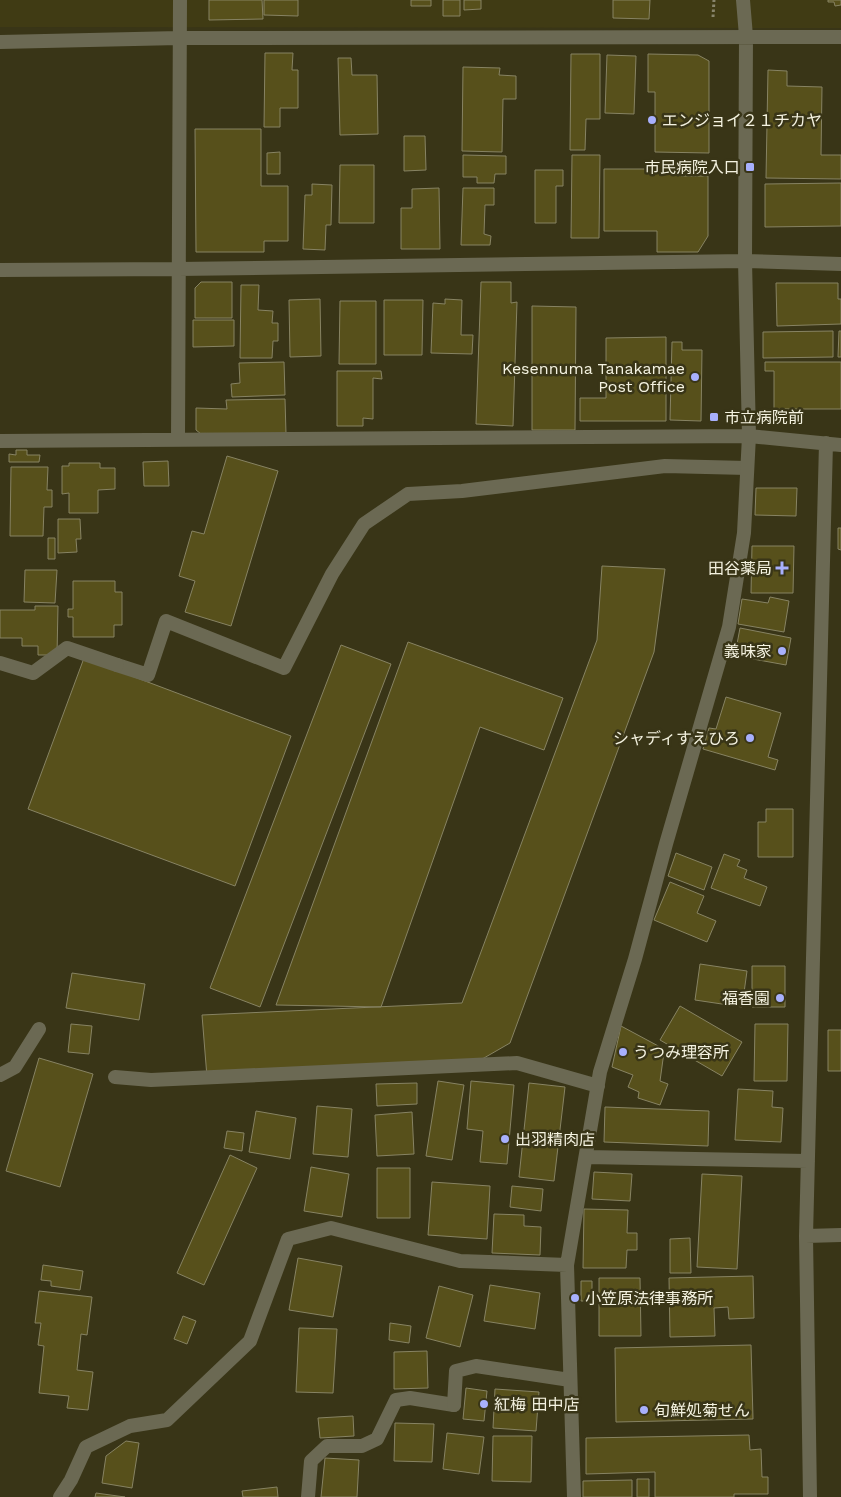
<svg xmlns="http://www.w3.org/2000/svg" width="841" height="1497" viewBox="0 0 841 1497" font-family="'Work Sans','Noto Sans JP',sans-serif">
<rect width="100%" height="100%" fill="#393517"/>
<path fill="#403b14" d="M0,0h841v28l-841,-1z"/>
<path fill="#57501b" stroke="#878363" d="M209,0h53l1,19 -54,1z
M264,0h34v16l-34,-1z
M411,0h20v6h-20z
M443,0h17v16h-17z
M464,0h17v9l-17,1z
M613,0h37l-1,19 -36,-1z
M828,0h13v5l-6,1 -1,-4h-6z
M265,53h28l-1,17h6v38h-18v19h-16z
M571,54h29v65h-14l-1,31h-15z
M648,54l50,1 11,6v92l-54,-1v-60h-7z
M607,55l29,1 -2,58 -29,-1z
M338,58h13l1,17h25l1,59 -38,1z
M463,67l37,1 -1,7 17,1v23h-13l-1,53 -40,-1z
M768,70l19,1v15l35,1 -1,68h20v24l-75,-1z
M195,129h66v57h27v55h-24v11h-68z
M404,136h21l1,34 -22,1z
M280,152v22h-13v-21z
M463,155l43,1v18h-11l-1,9h-17v-6h-14z
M572,155h28l-1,83h-28z
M340,165h34v58h-35z
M604,169h77v7h27v60l-10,16h-41v-21h-53z
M535,170h28v16h-7v37h-21z
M841,183v43l-76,1v-43z
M312,184l20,1 -1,40h-5l-1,25 -22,-1 2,-54h7z
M439,188l1,61h-39v-41h11v-19z
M463,188h31v17h-9l-1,29 7,2 -1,9h-29z
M201,282h31v36h-37v-30z
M481,282h30v21l6,-1 -4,124 -37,-2z
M776,283h62v16h3v25l-64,2z
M241,285h18l-1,25 15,1 -1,12h6v18h-5l-1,17h-32z
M320,299l1,57 -31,1 -1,-57z
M445,299l17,1 -1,35h12l-1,19 -41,-1 2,-50 12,1z
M384,300h39l-1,55h-38z
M340,301h36v63h-37z
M532,306l44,1 -1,123h-43z
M193,320h41v26l-41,1z
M833,331v26l-70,1v-26z
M839,331h2v26h-3z
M666,337v84h-86v-23h26v-60z
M672,342h10v8h20l-1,71 -31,-1z
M284,362l1,33 -53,2 -1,-13 9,-1 -1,-20z
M765,362h76v47h-67v-38h-9z
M337,371h44l1,8 -9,-1v41l-10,-1v8h-26z
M285,399l1,35h-85l-5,-4v-22l31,1 -1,-9z
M16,450h11v5h13l-1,7h-30v-8l7,1z
M227,456l51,15 -47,155 -46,-14 10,-31 -16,-5 13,-45 12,3z
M168,461l1,25h-25l-1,-24z
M69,463h31v5h15v21l-17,1v23h-29v-20l-7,1v-28h7z
M11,467h37l-1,23h5v17h-8l-1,29h-33z
M756,488h41l-1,28 -41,-1z
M58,519h22l1,20h-5l1,13 -19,1z
M838,528h3v22l-3,-1z
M48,538h7v21h-7z
M752,546h42l-1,47h-42z
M602,566l63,3 -11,83 -144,391 -33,19 -270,15 -5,-62 260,-12 135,-363z
M25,570h32l-2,33 -31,-1z
M73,581h42v11h7v33h-8v12h-41v-20h-5v-8h5z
M770,597l19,4 -5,31 -46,-8 4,-25 26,4z
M35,606h23l-1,49h-19v-9h-16v-8h-22v-28h35z
M740,628l51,10 -5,27 -33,-6 2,-11 -18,-4z
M408,642l155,56 -19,52 -64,-23 -99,280 -105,-2z
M341,645l50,19 -131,343 -50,-19z
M84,658l207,78 -56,150 -207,-77z
M726,697l55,16 -13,44 10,3 -3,10 -72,-21 6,-21 7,1z
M766,809h27v48h-35v-35h8z
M676,853l36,14 -8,23 -36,-14z
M724,854l16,6 -3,6 10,4 -3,8 23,9 -7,19 -49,-18z
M670,882l34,14 -7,17 19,8 -9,21 -53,-22z
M700,964l47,7 -5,36 -47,-7z
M752,966h33v41h-33z
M72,973l73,11 -6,36 -73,-12z
M680,1006l62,36 -20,34 -62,-36z
M71,1024l21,2 -3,28 -21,-2z
M755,1024h33l-1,57h-33z
M621,1026l41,22 2,4 -4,29 8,3 -8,21 -22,-7 1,-6 -11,-5 5,-12 -21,-8z
M828,1030h13v41h-13z
M39,1058l54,16 -33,113 -54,-16z
M438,1081l26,4 -12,75 -26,-4z
M471,1081l43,4 -7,79 -27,-2 3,-31 -16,-2z
M417,1083v21l-40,2 -1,-22z
M529,1083l36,4 -11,94 -35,-4z
M738,1089l35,2 -1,16 11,1 -2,34 -46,-2z
M317,1106l35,3 -4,48 -35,-3z
M605,1107l104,4 -1,35 -104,-4z
M256,1111l40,7 -6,41 -41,-7z
M412,1112l2,42 -37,2 -2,-41z
M227,1131l17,2 -2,18 -18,-3z
M230,1155l27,13 -53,117 -27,-12z
M311,1167l38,7 -7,43 -38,-6z
M377,1168h33v50h-33z
M594,1172l38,2 -2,27 -38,-2z
M702,1174l40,2 -5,93 -40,-2z
M432,1182l58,4 -3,53 -59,-4z
M512,1186l31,3 -2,22 -31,-4z
M584,1209l44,1 -1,23h10v17h-10l-1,18h-43z
M494,1214l30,1v11l17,1 -1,28 -48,-2z
M690,1238l1,35h-21v-34z
M298,1258l44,8 -9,51 -44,-7z
M43,1265l40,6 -3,19 -29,-4v-5l-10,-1z
M753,1276l1,42 -25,1 -1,-12 -14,1 1,28 -45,1 -1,-59z
M599,1278h41l1,58h-42z
M581,1281h11v20h-11z
M490,1285l50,8 -5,36 -51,-8z
M439,1286l34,9 -13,52 -34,-9z
M39,1291l53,6 -5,38 -6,-1 -4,36 16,2 -5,38 -21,-2 2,-12 -30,-3 5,-47 -6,-1 3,-22h-6z
M183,1316l13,5 -9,23 -13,-5z
M390,1323l21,3 -2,17 -20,-3z
M299,1328l38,1 -4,64 -37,-1z
M751,1345l2,74 -137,3 -1,-74z
M427,1351l1,37 -34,1v-37z
M466,1388l21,3 -3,30 -21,-2z
M495,1389l44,3 -3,39 -43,-3z
M353,1416l1,20 -34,2 -2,-20z
M395,1423l39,1 -2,38 -38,-1z
M447,1433l37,4 -5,37 -36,-5z
M749,1435l1,15 11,-1 1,28h6v17h-34v3h-79v-25l-69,2v-36z
M493,1436h39l-1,46 -39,-1z
M126,1441l13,2 -7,45 -30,-5 4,-27z
M325,1458l34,2 -2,37h-36z
M637,1479h12v18h-12z
M632,1480v17h-49v-16z
M277,1487l1,10h-35l-1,-6z
M96,1493l29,4h-30z"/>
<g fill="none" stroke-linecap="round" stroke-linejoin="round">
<path stroke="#88856c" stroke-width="3" stroke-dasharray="2.5 2.5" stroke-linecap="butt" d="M713,17l1,-17"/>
<path stroke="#6b6953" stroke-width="14" d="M117,665l31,10 18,-54 118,47 48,-94 32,-50 44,-30 54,-3 203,-25 82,2
M308,1497l3,-36 16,-15h35l15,-7 19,-39 14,-2 44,7"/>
<path stroke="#6b6953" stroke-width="14" d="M0,42l179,-4 662,-1
M0,270l178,-1 567,-8 96,3
M178,440l2,-440
M0,441l749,-5 92,9
M0,663l33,10 34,-25 50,17
M0,1075l15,-8 24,-38
M115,1077l36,3 366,-17 81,23
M586,1157l222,4
M806,1236l35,-1
M454,1405l2,-34 20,-5 94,14
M60,1497l11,-17 15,-33 44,-21 37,-6 83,-79 38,-102 43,-11 129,33 107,4
M574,1497l-7,-232 33,-193 35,-113 31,-115 63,-217 15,-94 5,-97 -4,-175 1,-225 -3,-36
M810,1497l-4,-261 20,-793"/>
</g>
<g fill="#a8b0fc" stroke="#393517" stroke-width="2">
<circle cx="652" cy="120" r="5"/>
<rect x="745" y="162" width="10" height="10" rx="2.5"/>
<circle cx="695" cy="377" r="5"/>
<rect x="709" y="412" width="10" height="10" rx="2.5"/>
<path d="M779.5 560.5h5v5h5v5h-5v5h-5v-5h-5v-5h5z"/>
<circle cx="782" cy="651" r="5"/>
<circle cx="750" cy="738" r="5"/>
<circle cx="780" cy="998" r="5"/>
<circle cx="623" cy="1052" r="5"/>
<circle cx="505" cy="1139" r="5"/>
<circle cx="575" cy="1298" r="5"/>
<circle cx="484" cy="1404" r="5"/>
<circle cx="644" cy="1410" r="5"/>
</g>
<g text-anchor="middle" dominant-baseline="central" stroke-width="5" stroke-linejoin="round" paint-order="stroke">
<g font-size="16" fill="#f4f2e0" stroke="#393517" text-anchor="start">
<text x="662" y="120">エンジョイ２１チカヤ</text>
<text x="740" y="167" text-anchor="end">市民病院入口</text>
<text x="685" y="368" text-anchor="end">Kesennuma Tanakamae<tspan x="685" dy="18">Post Office</tspan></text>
<text x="724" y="417">市立病院前</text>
<text x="772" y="568" text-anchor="end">田谷薬局</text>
<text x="772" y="651" text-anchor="end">義味家</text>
<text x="740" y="738" text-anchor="end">シャディすえひろ</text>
<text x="770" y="998" text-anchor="end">福香園</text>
<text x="633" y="1052">うつみ理容所</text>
<text x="515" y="1139">出羽精肉店</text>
<text x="585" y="1298">小笠原法律事務所</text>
<text x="494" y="1404">紅梅 田中店</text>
<text x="654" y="1410">旬鮮処菊せん</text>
</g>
</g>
</svg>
